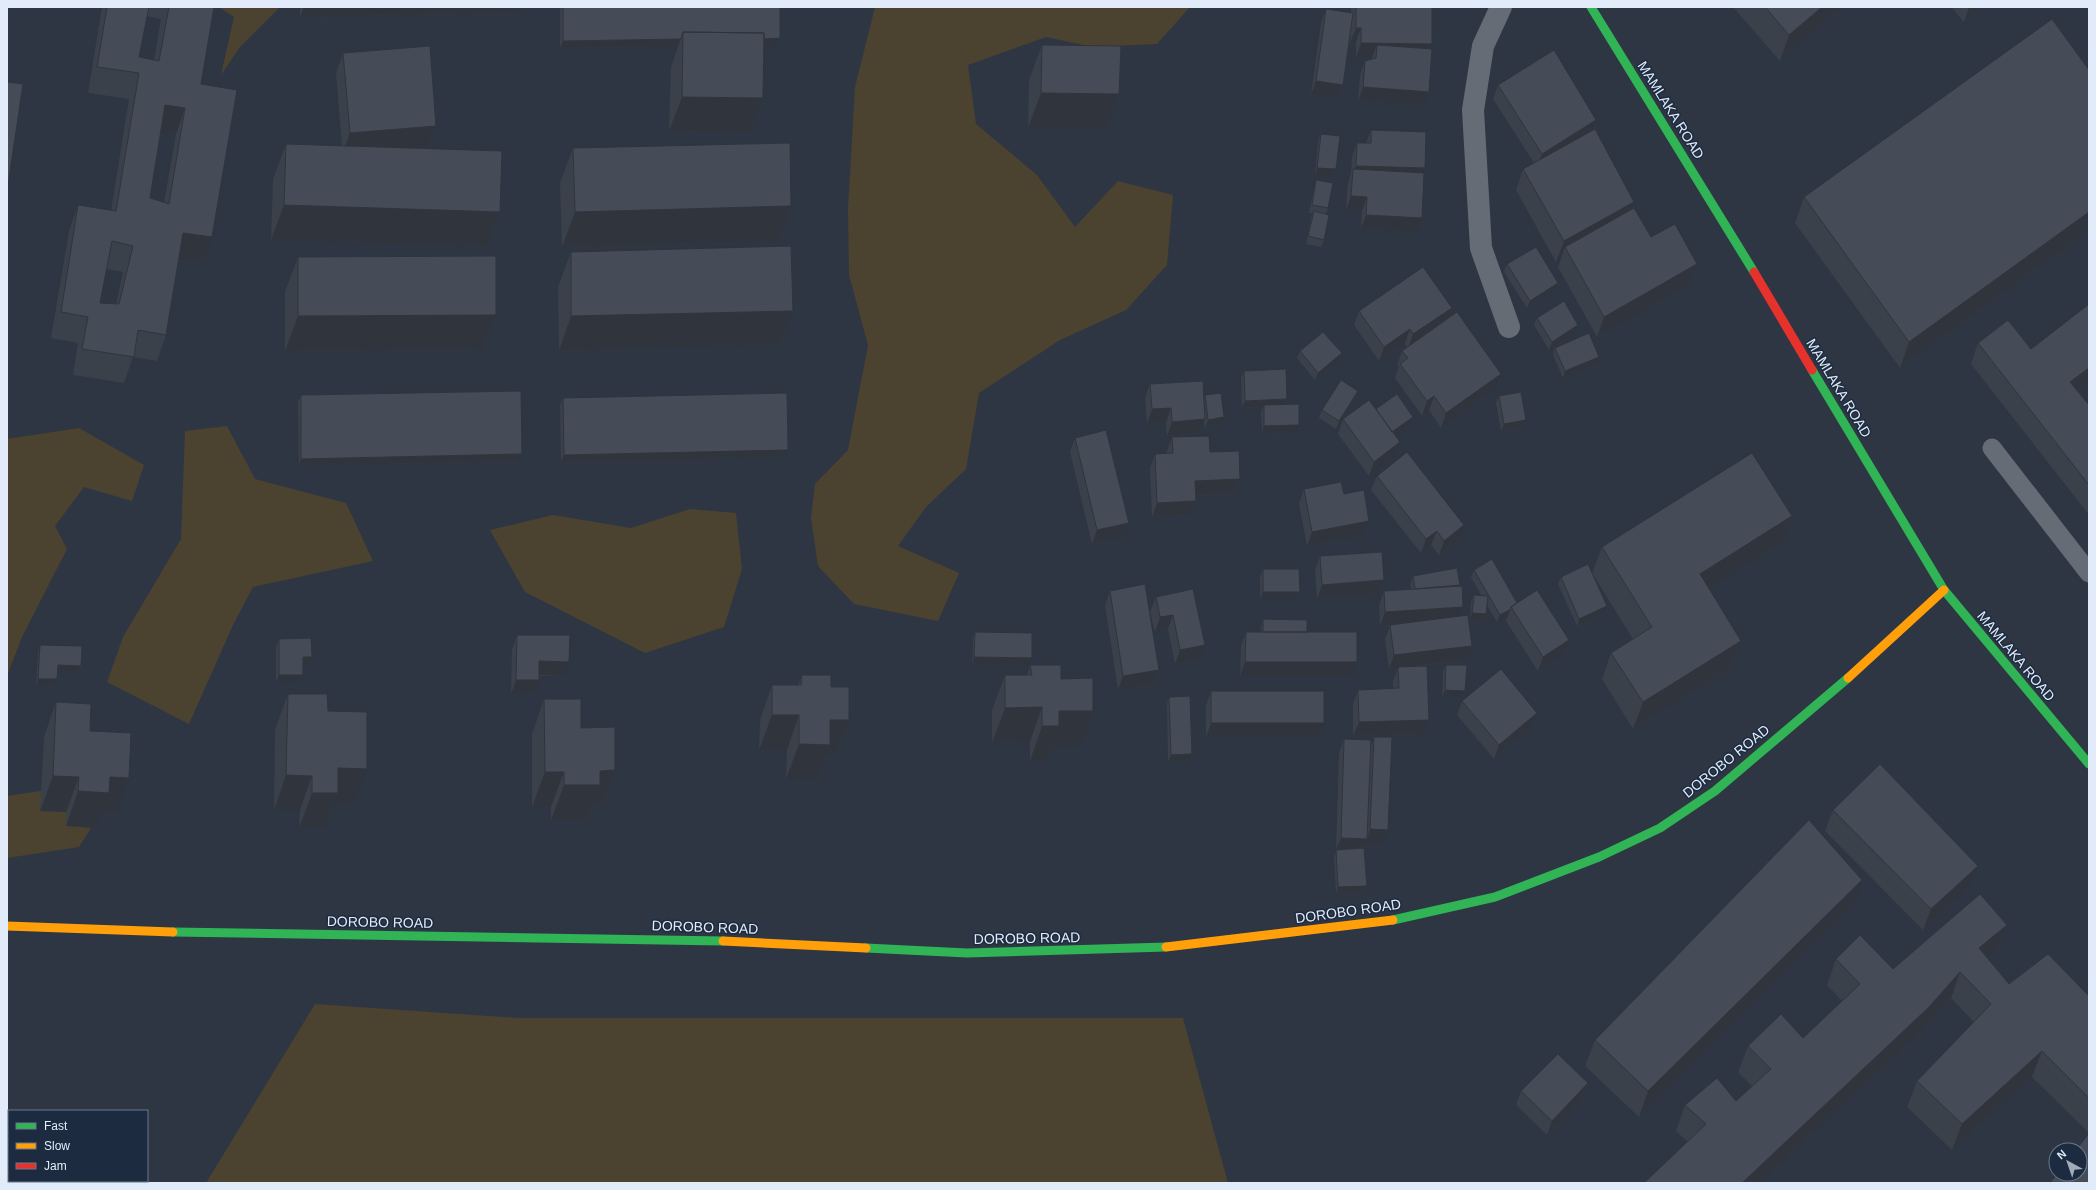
<svg xmlns="http://www.w3.org/2000/svg" width="2096" height="1190" viewBox="0 0 2096 1190" font-family="Arial,sans-serif">
<rect width="100%" height="100%" fill="#2e3643"/>
<path fill="#4b4330" d="M219,7h61l-40,40 -19,28 13,-58z
M875,7h315l-33,37 -64,3 -47,-10 -78,28 8,59 61,51 38,52 43,-46 55,14 -6,70 -41,45 -66,30 -81,53 -13,76 -40,38 -28,39 61,27 -21,48 -84,-17 -36,-38 -7,-48 4,-34 33,-34 20,-105 -19,-70 -1,-67 7,-121z
M227,426l28,53 91,24 27,58 -120,26 -20,38 -44,99 -82,-42 16,-45 58,-98 4,-108z
M79,428l65,37 -12,36 -48,-14 -29,39 12,23 -45,88 -15,39v-237z
M690,509l46,4 6,56 -18,58 -79,26 -120,-61 -35,-62 63,-15 78,13z
M53,789l55,12 -29,46 -72,11v-62z
M315,1004l204,14h664l45,165h-1022z"/>
<g fill="none" stroke-linecap="round" stroke-linejoin="round">
<path stroke="#656c75" stroke-width="19" d="M1992,448l97,125"/>
<path stroke="#656c75" stroke-width="22" d="M1501,7l-18,39 -10,64 8,138 28,79"/>
<path stroke="#30b455" stroke-width="9" d="M1591,7l163,265
M1812,370l132,220 145,174
M1393,920l102,-23 104,-40 61,-29 55,-37 133,-113
M173,932l550,9
M866,948l101,5 199,-6"/>
<path stroke="#ff9f0a" stroke-width="9" d="M1848,678l96,-88
M7,926l166,6
M723,941l143,7
M1166,947l227,-27"/>
<path stroke="#e5322d" stroke-width="9" d="M1754,272l58,98"/>
</g>
<path fill="#3b414b" fill-rule="evenodd" d="M102,7h112l-13,77 2,179 -24,-3 -13,75 -9,26 -24,-4 -9,26 -51,-8 5,-32 -27,-5 18,-107 9,-26 33,6 18,-112 -41,-6zM147,16l14,3 -7,41 -15,-3zM161,131l15,3 -12,69 -14,-5zM107,269l16,3 -7,32 -16,-1z
M300,7h224l-2,6 -222,4z
M560,7h220v31l-3,8h-13l-1,52 -13,35 -81,-2 2,-64 7,-20 -118,1z
M1351,7h81l-1,42 -7,57 -66,-5 2,-26 5,-14 7,-2v-1h-16v-16h-6l1,-9 -8,52 -5,14 -27,-4 10,-72 5,-14 25,4z
M1733,7h109l-62,54z
M1951,7h30l-17,15z
M1042,45l77,49 -12,35 -79,-1 1,-48z
M343,53l93,73 -8,21 -18,1 90,64 -13,35 -216,-7 2,-61 13,-35 56,2 -6,-73z
M2089,70v161l-189,137 -105,-145 9,-26z
M1498,85l98,35 -4,11 42,71 -3,8 20,27 39,48 -93,52 -39,-70 3,-8 -5,3 -40,-72 7,-21 11,-6 -41,-64z
M1371,130l52,43 -7,60 -55,-4 1,-18 -16,-1 2,-27 3,-10 1,-16 5,-14h9z
M1321,134l15,35 -3,8 -18,-2 3,-34z
M573,148l205,93 -216,6 -2,-64z
M1316,180l12,28 -2,6 -2,26 -3,7 -15,-3 5,-26 2,-5h-4l5,-25z
M571,252l222,59 -13,34 -221,6 -1,-64z
M298,257l198,58 -13,34 -198,2v-59z
M1507,264l51,19 -2,7 -29,18 -23,-36z
M1359,311l89,7 53,56 -5,14 -55,40 -12,-18 -7,6 -27,-38 4,-11 -2,-2 5,-14 5,-4 -2,-4 -26,18 -25,-36z
M1537,318l41,7 -2,8 -27,17 -15,-25z
M1978,343l53,6 58,34 -11,8 11,14v110l-118,-151z
M1555,348l41,16 -33,14 -10,-23z
M1300,351l42,2 -3,7 -24,20 -18,-22z
M1244,371l43,28 -2,6 11,27 -34,1 -1,-21 2,-5 -21,1 -1,-30z
M1150,384l54,13 1,-2 16,29 -16,3 -1,-6 -4,12 -33,3 -1,-13 -19,1 -2,-26z
M1358,391l-3,7 -19,31 -17,-11 3,-8z
M301,395l218,66 -220,5 -1,-64z
M1499,396l27,24 -3,7 -22,4 -5,-28z
M563,398l222,59 -224,5 -1,-57z
M1376,409l34,16 -15,10 5,7 -5,15 -26,19 -31,-42 5,-15z
M1172,437l38,15 30,27 -6,14 -39,2 1,6 -6,14 -38,2 -2,-49 5,-14 12,-1v-2z
M1075,438l49,99 -32,7 -22,-92z
M1377,476l82,63 -20,16 -8,-10 -10,8 -50,-63z
M1304,489l40,5 25,27 -5,15 -57,10 -8,-42z
M1782,543l-73,45 32,53 -9,27 -99,61 -31,-50 9,-26 22,-14 -41,-66 10,-26z
M1320,556l58,38 -61,5 -2,-29z
M1263,569l37,23 -3,7h-37v-22z
M1474,570l43,33 52,37 -5,14 -26,17 -32,-50 2,-5 -11,6 -10,-17 -1,9 -2,7 -14,-1 1,-18 3,-7h7l-10,-18z
M1413,576l50,31 -4,9 8,44 -57,7 19,53 -6,14 -70,2v-32l5,-14 35,-2v-7l5,-13 -9,1 -4,-30 5,-13h-10l-1,-21 5,-14 27,-2 -1,-5z
M1561,577l43,36 -27,13 -19,-42z
M1193,589l7,70 -25,5 -7,-35 -13,3 -5,-20 6,-15z
M1110,591l49,79 -5,14 -36,6 -13,-85z
M1263,619l44,13 50,30 -5,14h-112l1,-30 5,-14h15v-5z
M975,632l54,34 -57,-1 1,-26z
M517,635l47,41h-25l-5,18h-23l1,-45z
M279,639l33,18 -3,7h-6l-3,18h-24v-36z
M40,645l41,21 -3,7 -20,-1 -4,14h-18l2,-34z
M1030,665l31,14 20,67h-29l-6,15h-16v-19l-38,1v-33l13,-35h22z
M1446,665l19,26 -2,7 -21,-1 1,-25z
M802,675l29,12 18,33 -13,35h-9l-9,25 -32,-1 1,-29h-28l1,-30 12,-35h26z
M1211,691l108,46h-113v-32z
M288,694l40,17 26,93 -20,-1 -9,25h-26l1,-18h-26l1,-81z
M1169,697l20,64 -21,1 -1,-58z
M544,699l37,29 34,42 -13,35h-9l-5,15h-37v-13h-19v-73z
M1462,701l75,12 -5,14 -38,32 -37,-44z
M56,702l34,29 26,82 -14,-1 -6,16 -30,-2v-14l-26,-1 4,-74z
M1374,737l9,107 -18,-1 -1,5v45l-28,1 -2,-37 2,-5 3,-99 5,-14 27,7z
M1833,810l137,76 -47,44 -98,-99z
M1852,906l-213,211 -54,-51 10,-26z
M2007,925l-10,26 -9,8 21,25 80,12v187v-50l-57,-56 -80,73 -45,-43 10,-26 57,-59 -23,-24 -31,35 -160,150h-116l44,-41 -12,-11 9,-26 51,-4 16,-15 -14,-14 10,-26 55,-8 39,-37 -15,-16 9,-26 57,10z
M1588,1083l-5,15 -36,37 -31,-30 5,-14z"/>
<path fill="#30353d" d="M304,7h220l-2,6 -222,4z
M1822,7h20l-62,54 9,-26z
M1969,7h12l-17,15z
M1356,28h5l-5,14h-6z
M780,38l-3,8 -94,1v-8z
M681,39l-3,8 -118,1 3,-7z
M1361,43l71,1 -5,14 -50,-13 -5,13h-16z
M1316,81l27,4 -5,14 -27,-4z
M1363,87l66,5 -5,14 -66,-5z
M1041,93l78,1 -12,35 -79,-1z
M682,97l81,1 -13,35 -81,-2z
M165,105l20,3 -9,26 -20,-3z
M1596,120l-5,14 -54,34 5,-14z
M436,126l-8,21 -86,7 8,-21z
M1356,166l69,2 -5,14 -68,-6z
M1317,168l19,1 -3,8 -18,-2z
M1351,196l16,1 -5,14 -16,-1z
M1634,202l-7,20 -62,25 -4,12 -5,3 8,-21z
M284,205l216,7 -13,35 -216,-7z
M791,206l-13,35 -216,6 13,-35z
M2089,212v19l-189,137 9,-26z
M1366,215l56,3 -6,15 -55,-4z
M183,233l29,4 -9,26 -29,-4z
M1697,264l-7,21 -93,52 7,-20z
M1558,283l-2,7 -29,18 3,-7z
M1452,308l-5,14 -39,26 5,-14z
M793,311l-13,34 -221,6 12,-35z
M496,315l-13,34 -198,2 13,-35z
M1578,325l-2,8 -27,17 3,-8z
M1410,329l-5,14 -26,18 5,-14z
M1342,353l-3,7 -24,20 3,-7z
M1599,357l-3,7 -33,14 2,-7z
M2089,368v15l-26,20 7,-21z
M1501,374l-5,14 -55,40 5,-15z
M1358,391l-3,7 -19,31 3,-8z
M1434,396l-5,14 -7,6 5,-15z
M1287,399l-3,7 -20,-1 -1,2 -21,1 3,-7z
M1171,408l-5,15 -19,1 5,-15z
M1224,417l-3,7 -16,3 3,-7z
M1413,417l-3,8 -21,15 2,-8z
M1205,419l-5,14 -33,3 5,-14z
M1526,420l-3,7 -22,4 3,-7z
M1299,425l-3,7 -34,1 2,-7z
M1400,442l-5,15 -26,19 5,-14z
M788,450l-3,7 -224,5 3,-7z
M522,454l-3,7 -220,5 2,-7z
M1240,479l-6,14 -44,2 5,-14z
M1196,501l-6,14 -38,2 5,-14z
M1792,516l-10,27 -92,57 10,-26z
M1369,521l-5,15 -57,10 5,-14z
M1129,523l-5,14 -32,7 5,-14z
M1464,525l-5,14 -20,16 5,-14z
M1437,531l-6,14 -10,8 5,-14z
M1384,580l-6,14 -61,5 5,-14z
M1263,592h37l-3,7h-37z
M1607,606l-3,7 -27,13 2,-7z
M1463,607l-5,14 -78,5 5,-14z
M1511,609l-3,7 -11,6 3,-7z
M1472,613l14,1 -2,7 -14,-1z
M1173,615l-5,14 -13,3 5,-15z
M1569,640l-5,14 -26,17 5,-14z
M1741,641l-9,27 -99,61 10,-27z
M1205,645l-5,14 -25,5 5,-14z
M1472,646l-5,14 -78,9 5,-14z
M303,657h9l-3,7h-9z
M974,657l58,1 -3,8 -57,-1z
M539,661l30,1 -5,14 -30,-1z
M1245,662h112l-5,14h-112z
M58,665l23,1 -3,7 -23,-1z
M1159,670l-5,14 -36,6 5,-14z
M279,675h24l-3,7h-24z
M38,679h19l-3,7h-18z
M516,680h23l-5,14h-23z
M1445,690l20,1 -2,7 -21,-1z
M1042,707l-12,35 -38,1 13,-35z
M1059,711h34l-12,35h-29l-6,15h-16l12,-35z
M1537,713l-5,14 -38,32 5,-14z
M772,715h27l-12,35h-28z
M830,720h19l-13,35h-9l-9,25 -32,-1 13,-35z
M1429,720l-6,14 -70,2 6,-14z
M1211,723h113l-5,14h-113z
M1192,754l-3,7 -21,1 3,-7z
M338,768l29,1 -13,35 -20,-1 -9,25h-26l13,-35z
M615,770l-13,35h-9l-5,15h-37l13,-35 36,-14z
M545,772h19l-13,35h-19z
M286,775l26,1 -12,34h-26z
M53,776l26,1 -13,35 -26,-1z
M110,777l19,1 -13,35 -14,-1 -6,16 -30,-2 12,-35z
M1370,829l18,1 -5,14 -18,-1 -3,10 -26,-3 5,-12 26,1z
M1978,866l-8,20 -47,44 8,-21z
M1862,880l-10,26 -213,211 9,-26z
M1367,886l-3,7 -28,1 2,-7z
M2007,925l-10,26 -28,24 10,-27z
M1960,972l-9,26 -31,35 -160,150h-18z
M2042,1051l-10,26 -80,73 10,-26z
M1588,1083l-5,15 -36,37 5,-14z"/>
<path fill="#454c57" stroke="#30353d" fill-rule="evenodd" d="M107,7h42l-10,50 20,4 10,-54h45l-13,77 36,6 -25,147 -29,-4 -17,102 -28,-5 -4,27 -52,-8 6,-32 -27,-5 17,-107 38,6 23,-138 -42,-6zM165,105l20,3 -16,96 -19,-6zM112,241l21,5 -14,58 -19,-1z
M563,7h217v31l-16,1v-6l-81,-1 -2,7 -118,2z
M1356,7h76v37l-71,-1v-15h-5z
M1765,7h57l-33,28z
M1326,9l27,4 -10,72 -27,-4z
M2052,19l37,51v142l-180,130 -105,-145z
M683,32l81,1 -1,65 -81,-1z
M1042,45l79,1 -2,48 -78,-1z
M1377,45l55,4 -3,43 -66,-5 2,-26 11,-3z
M430,46l6,80 -86,7 -7,-80z
M1554,50l42,70 -54,34 -44,-69z
M7,82l16,2 -16,108z
M1595,129l39,73 -70,39 -41,-72z
M1371,130l55,2 -1,36 -69,-2 1,-23h14z
M1321,134l19,2 -4,33 -19,-1z
M790,143l1,63 -216,6 -2,-64z
M286,144l216,7 -2,61 -216,-7z
M1353,169l71,4 -2,45 -56,-3 1,-18 -16,-1z
M1316,180l17,3 -5,25 -16,-3z
M1634,208l17,29 24,-13 22,40 -93,53 -39,-70z
M1314,211l15,4 -5,25 -16,-4z
M791,246l2,65 -222,5v-64z
M1536,247l22,36 -28,18 -23,-37z
M496,256v59l-198,1v-59z
M1423,267l29,41 -39,26 -3,-5 -26,18 -25,-36z
M1564,301l14,24 -26,17 -15,-24z
M2089,304v64l-19,14 19,23v80l-111,-142 30,-23 23,29z
M1457,312l44,62 -55,39 -12,-17 -7,5 -27,-37 8,-6 -6,-7z
M1323,332l19,21 -24,20 -18,-22z
M1589,333l10,24 -34,14 -10,-23z
M1286,369l1,30 -42,2 -1,-30z
M1341,380l17,11 -19,30 -17,-11z
M1203,381l2,38 -33,3 -1,-14 -19,1 -2,-25z
M521,391l1,63 -221,5v-64z
M1521,392l5,28 -22,4 -5,-28z
M787,393l1,57 -224,5 -1,-57z
M1221,393l3,24 -16,3 -3,-25z
M1397,394l16,23 -21,15 -16,-23z
M1369,400l31,42 -26,20 -31,-43z
M1299,404v21l-35,1v-21z
M1106,430l23,93 -32,7 -22,-92z
M1209,436l1,16 29,-1 1,28 -45,2 1,20 -39,2 -2,-49 18,-1 -1,-16z
M1407,452l57,73 -20,16 -7,-10 -11,8 -49,-63z
M1752,453l40,63 -92,58 41,67 -98,61 -32,-49 41,-26 -50,-80z
M1341,482l3,12 20,-4 5,31 -57,11 -8,-43z
M1382,552l2,28 -62,5 -2,-29z
M1492,559l25,44 -6,4v2l-11,6 -26,-45z
M1588,564l19,42 -28,13 -18,-42z
M1457,568l3,17 -45,4 -2,-13z
M1263,569h36l1,23h-37z
M1145,584l14,86 -36,6 -13,-85z
M1462,586l1,21 -78,5 -1,-21z
M1193,589l12,56 -25,5 -7,-35 -13,2 -4,-20z
M1537,590l32,50 -26,17 -32,-50z
M1474,595l14,1 -2,18 -14,-1z
M1468,615l4,31 -78,9 -4,-30z
M1263,619l44,1v12h-44z
M975,632l57,1v25l-58,-1z
M1246,632h111v30h-112z
M517,635h53l-1,27 -30,-1v19h-23z
M311,638l1,19h-9v18h-24v-36z
M40,645l42,1 -1,20 -23,-1 -1,14h-19z
M1030,665h31v14l32,-1v33h-34v15h-17v-19l-37,1v-33h27z
M1446,665h21l-2,26 -20,-1z
M1427,666l2,54 -70,2 -1,-32 41,-2 -1,-21z
M1501,669l36,44 -38,32 -37,-44z
M802,675h29v12h18v33h-19v25l-31,-1v-29h-27v-30h29z
M1211,691h113v32h-113z
M288,694h39l1,17 39,1v57l-29,-1v25h-26v-17l-26,-1z
M1190,696l2,58 -21,1 -2,-58z
M544,699h37v29l34,-1v43l-15,1v14h-36v-13h-19z
M56,702l35,2 -1,27 41,2 -2,45 -19,-1 -1,16 -31,-2 1,-14 -26,-1z
M1374,737h18l-4,93 -18,-1z
M1344,739l27,1 -4,99 -26,-1z
M1880,764l98,102 -47,43 -98,-99z
M1809,820l53,60 -214,211 -53,-51z
M1364,848l3,38 -29,1 -2,-37z
M1980,894l27,31 -28,23 30,36 39,-30 41,42v102l-47,-47 -80,73 -45,-43 74,-77 -31,-32 -31,35 -187,176h-98l62,-59 -21,-19 32,-27 19,23 35,-32 -23,-23 33,-32 22,24 57,-54 -24,-25 24,-24 33,34z
M1558,1054l30,29 -36,38 -31,-30z
M2089,1133v50h-39l7,-9h23v-24h-4z"/>
<g text-anchor="middle" dominant-baseline="central" stroke-width="3" stroke-linejoin="round" paint-order="stroke">
<g font-size="14" fill="#e1ebf9" stroke="#1c2b40">
<text transform="translate(1671 110) rotate(58)">MAMLAKA ROAD</text>
<text transform="translate(1839 388) rotate(59)">MAMLAKA ROAD</text>
<text transform="translate(2016 656) rotate(50)">MAMLAKA ROAD</text>
<text transform="translate(1726 761) rotate(-39)">DOROBO ROAD</text>
<text transform="translate(1348 911) rotate(-8)">DOROBO ROAD</text>
<text transform="translate(380 922) rotate(1)">DOROBO ROAD</text>
<text transform="translate(705 927) rotate(2)">DOROBO ROAD</text>
<text transform="translate(1027 938) rotate(-1)">DOROBO ROAD</text>
</g>
</g>
<rect width="2096" height="1190" fill="none" stroke="#e1ebf9" stroke-width="16"/>
<rect x="8" y="1110" width="140" height="72" fill="#1c2b40" stroke="#6b788a"/>
<rect x="16" y="1123" width="20" height="6" fill="#30b455" stroke="#6b788a"/>
<text x="44" y="1130" font-size="12" fill="#e1ebf9">Fast</text>
<rect x="16" y="1143" width="20" height="6" fill="#ff9f0a" stroke="#6b788a"/>
<text x="44" y="1150" font-size="12" fill="#e1ebf9">Slow</text>
<rect x="16" y="1163" width="20" height="6" fill="#e5322d" stroke="#6b788a"/>
<text x="44" y="1170" font-size="12" fill="#e1ebf9">Jam</text>
<g transform="translate(2068 1162) rotate(320)"><circle r="19" fill="#1c2b40" stroke="#6b788a"/>
<path d="M0-3L7 15L0 10L-7 15Z" fill="#a2acb9"/>
<text y="-6" font-size="11" font-weight="bold" text-anchor="middle" fill="#e1ebf9">N</text>
</g>
</svg>
